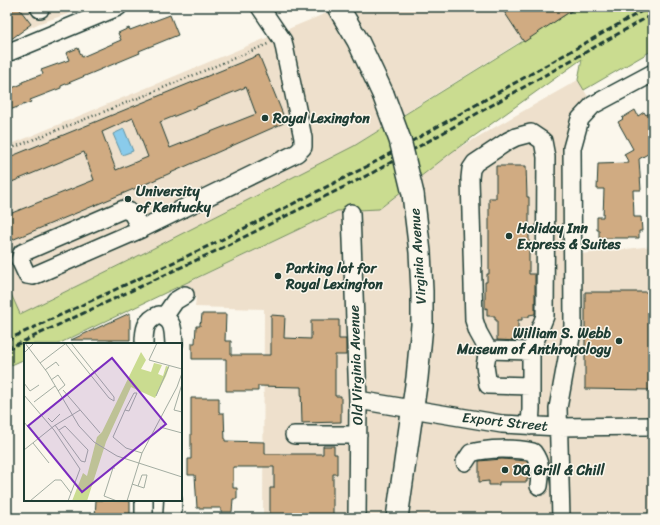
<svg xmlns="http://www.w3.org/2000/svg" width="660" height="525" viewBox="0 0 660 525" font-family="Sriracha,sans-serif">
<rect width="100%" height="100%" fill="#fbf7ec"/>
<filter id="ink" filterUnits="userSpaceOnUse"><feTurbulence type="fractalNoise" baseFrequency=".025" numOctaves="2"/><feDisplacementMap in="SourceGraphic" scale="8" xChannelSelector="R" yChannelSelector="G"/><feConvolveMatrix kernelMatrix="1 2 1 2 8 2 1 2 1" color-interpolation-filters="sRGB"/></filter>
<g filter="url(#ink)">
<path fill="#eee0cc" d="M7,7h82l-49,16 -33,15z
M341,7h235l-153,95 -69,44 -208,106 -126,62 -13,-29v-139z
M578,80l15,25 -21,53 9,96 72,-8v272h-390l1,-209 -69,-2 1,-10 -13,5 -4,-15 158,-76 42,-2 74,-58z"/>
<path fill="#cadc90" stroke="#748c62" d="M578,7h75v43l-69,40 -6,-10 4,-21 -130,93 -73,57 -42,2 -279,133h-33v15l-18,8v-82l13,29 126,-62 208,-106z"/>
<path fill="#8acbeb" stroke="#5f92a2" d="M124,129l9,22 -11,4 -9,-21z"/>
<path fill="#d0ab82" stroke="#1f3d34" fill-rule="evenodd" d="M7,7h11l13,17 -4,3h1l-21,15z
M501,7h76l-53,35z
M170,15l8,20 -39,16 1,2 -79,33v2l-31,12 1,2 -24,9v-21l15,-6v-2l21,-8 -2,-4 28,-10 -3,-7 12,-5 4,9 39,-17 -3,-7 11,-5 1,2z
M259,55l27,67 -145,64 -134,56v-27l87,-35 -10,-28 -77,32v-26zM246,87l10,27 -86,34 -10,-26zM133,118l15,39 -32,13 -14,-38z
M635,110l3,6 6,-4 2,3 7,-4v40l-14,8 2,31h-8l1,27h7l1,14h-3v7h-40v-8h-2v-13h6l1,-28h-7l1,-25 31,-1 -5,-9 9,-5 -15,-27 5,-3 -1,-1z
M496,166h30l1,31h2v77h6v40l-6,1v2h-7v3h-4v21l-21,-1v-20h-2v-4h-8v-8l-2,1v-27h2v-8h2v-76h7z
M585,292h68v98l-68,-1z
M130,313v27h-59z
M202,314h24l-1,27h6v14h40v-40l14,1 -1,22 27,1v-19h28v19h7v16h-11v41h6v26l-39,1 -1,-36 -43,-1v5h-32v-32h-34v-16h3l1,-17h4v-4l1,1z
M191,398h28v15h5l1,28 40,1v12h58v-8h11v8h3v20h-4v44h-63v-30h4v-21h-41v21h4v11h-4l-1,13h-11v-4h-24l-2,-33h-7v-16h3z
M502,459l25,2 3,8v10h-3v3h-28v3h-10v-4l-10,1v-21z
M96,500l34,1v17h-35z"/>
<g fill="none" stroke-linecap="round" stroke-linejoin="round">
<g stroke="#1f3d34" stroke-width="20">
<path id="minor" d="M39,7l1,2
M7,53l111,-46
M351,213l7,187 -1,118
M141,229l-9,-16 -8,-4 -102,44 -2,7 7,15 6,1 108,-47 156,-76 6,-6v-9l-20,-97 -23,-34
M164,317l11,-16 10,-6
M144,344c0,-14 1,-24 15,-29 15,5 14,15 15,29
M488,350l43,1
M358,400l144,24 56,3 95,-1
M530,426l1,-17v-58l14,-35 1,-159 -3,-16 -12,-8 -15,4 -8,4 -33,22 -4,6 -1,9 4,142 4,12 10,18 -3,16 3,19 43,1
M294,435h64
M465,462l6,-9c17,-5 44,-5 62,-1 8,11 8,20 6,34
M144,518v-18
M172,518l1,-18
M561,518l-3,-110 15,-82 -1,-178 8,-29 13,-14 60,-32"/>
</g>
<g stroke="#1f3d34" stroke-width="24">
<path id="major" d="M338,7l20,34 25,53
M397,518l20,-140 5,-53v-34l-2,-39 -7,-58"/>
</g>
<path stroke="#1f3d34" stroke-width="2.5" stroke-dasharray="1 3" stroke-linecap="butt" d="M7,150l139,-55 122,-51"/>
<use href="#minor" stroke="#fbf7ec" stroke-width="17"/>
<use href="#major" stroke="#fbf7ec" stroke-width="21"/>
<path stroke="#1f3d34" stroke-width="3" stroke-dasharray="6 3" stroke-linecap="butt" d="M7,340l210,-98 151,-76 281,-159
M7,349l213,-100 152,-76 281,-159"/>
<g stroke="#1f3d34" stroke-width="24" stroke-linecap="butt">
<path id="major-bridge" d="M383,94l17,46 13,54"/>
</g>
<use href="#major-bridge" stroke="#fbf7ec" stroke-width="21"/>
</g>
</g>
<g fill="#1f3d34" stroke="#fbf7ec" stroke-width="1.5">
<circle cx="265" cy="118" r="4"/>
<circle cx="128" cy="199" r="4"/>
<circle cx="509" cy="236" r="4"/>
<circle cx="278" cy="276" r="4"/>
<circle cx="619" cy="341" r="4"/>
<circle cx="505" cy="470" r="4"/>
</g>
<g text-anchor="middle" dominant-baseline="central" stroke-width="3" stroke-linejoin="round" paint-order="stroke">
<g font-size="14" font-weight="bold" fill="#1f3d34" stroke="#fbf7ec" text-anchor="start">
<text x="273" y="118">Royal Lexington</text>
<text x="136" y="191">University<tspan x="136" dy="16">of Kentucky</tspan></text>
<text x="517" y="228">Holiday Inn<tspan x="517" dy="16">Express &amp; Suites</tspan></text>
<text x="286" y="268">Parking lot for<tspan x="286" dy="16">Royal Lexington</tspan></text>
<text x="611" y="333" text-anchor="end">William S. Webb<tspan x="611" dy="16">Museum of Anthropology</tspan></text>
<text x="513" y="470">DQ Grill &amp; Chill</text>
</g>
<g font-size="14" fill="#1f3d34" stroke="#fbf7ec">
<text transform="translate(418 256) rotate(-94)">Virginia Avenue</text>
<text transform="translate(356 365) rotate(-92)">Old Virginia Avenue</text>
<text transform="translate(505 422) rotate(6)">Export Street</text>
</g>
</g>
<g transform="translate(24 343)">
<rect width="158" height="158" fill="#fbf7ec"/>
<path d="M117,9l5,8 -5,9 10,3 3,-9 8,2 -4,9 5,2 3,-10 3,1 -3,9 -11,22 -24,-11 -25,55 -19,59h-15l11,-28 4,3 10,-39 5,-5z" fill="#cadc90"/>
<path fill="none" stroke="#a3ada2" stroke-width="1" d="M1,0l22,29 32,54 15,16 23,14 65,21M41,0l44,55 5,3v-4l-43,-54M133,0l-8,17 33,9M0,10l10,-10M16,20l25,-19M21,27l11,-8 3,4M27,37l7,-5 7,10 -7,6M0,40l6,8 9,-6M158,41l-8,26 8,2M39,47l37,43M0,52l30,35 26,39 -12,32M132,53l13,-30M10,59l21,-16M101,67l4,1 8,-18h-3l-9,17 -12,27 13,11 16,5M24,75l4,4 8,-8M0,79l14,17M31,82l26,36 4,1 3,-12 -23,-24 -6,4M136,84l22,6M9,100l16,20M0,107l30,-24 26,-16M91,125h-2l-9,28 13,5M108,141l12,4 3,-13h-5l-4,11M6,158l25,-21h6l10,13M103,158l15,-48 35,-66 5,-14"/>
<path fill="#7b2cbf" fill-opacity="0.15" stroke="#7b2cbf" stroke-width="2" d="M88,15l54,66 -84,68 -54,-66z"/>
<rect width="158" height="158" fill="none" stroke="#1f3d34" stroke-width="2"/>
</g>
<rect width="660" height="525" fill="none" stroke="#fbf7ec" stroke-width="24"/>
<rect x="12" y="12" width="636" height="501" fill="none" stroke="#1f3d34" stroke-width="1.5" filter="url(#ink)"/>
</svg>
